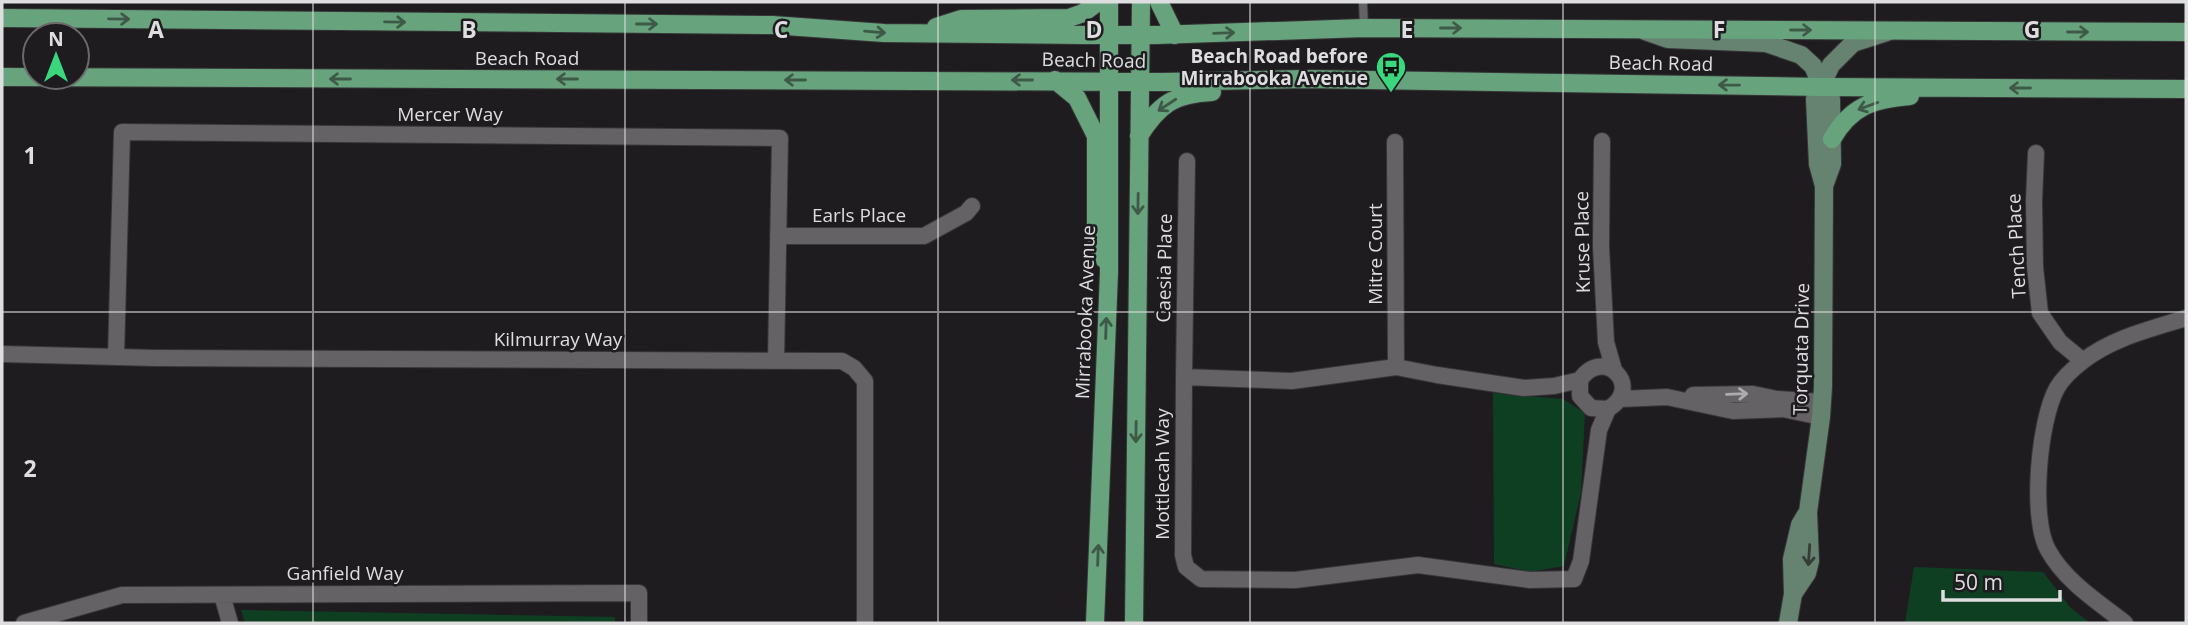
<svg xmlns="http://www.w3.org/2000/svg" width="2188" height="625" viewBox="0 0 2188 625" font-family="'Open Sans',sans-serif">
<rect width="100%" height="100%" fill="#1e1c1f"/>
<path fill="#0f3f23" d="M1493,393l70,6 22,14 -4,79 -17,74 -34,6 -36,-8z
M1914,567l129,5 27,35 20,16h-185z
M241,610l374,7v6h-370z"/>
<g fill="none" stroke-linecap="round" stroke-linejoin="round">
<g stroke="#373638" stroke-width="10">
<path id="lane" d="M1363,2l1,26"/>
</g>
<g stroke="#373638" stroke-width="18">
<path id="street" d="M1602,141l-1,106 5,95 8,28
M1395,142l1,225
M2036,153l-2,48 1,66 5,46 20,29 23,19
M778,236h146l42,-23 6,-7
M2,354l154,4 686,3 12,7 11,13v242
M116,357l6,-225 658,6 -4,223
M1184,377l3,-216
M1580,380v16l11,12 17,1c37,-22 -5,-64 -28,-29l-26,6 -30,2 -87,-13 -41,-8 -104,14 -108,-4 -1,178 3,12 15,12 94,1 123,-15 112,15 44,-1 7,-18 18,-131 9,-21
M1693,395l60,-1 24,5 45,3
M1620,399l47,-2 66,14 50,-2 38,8
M222,595l8,28
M24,623l98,-28 517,-2v30
M2125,623c-27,-21 -60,-42 -77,-73 -18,-32 -9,-130 9,-162 5,-9 17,-20 26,-27 29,-23 68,-32 103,-43"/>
</g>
<g stroke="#373638" stroke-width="20">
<path id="secondary" d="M1645,31l23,8 98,4 35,12 12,11 9,21 9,12 1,65 -8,22
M1793,594l14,-21 3,-12 -2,-49 13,-95 2,-30 1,-201 -6,-22 -3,-65 16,-34 22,-22 34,-11
M1788,623l5,-29 -1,-35 8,-34 6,-10"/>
</g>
<g stroke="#373638" stroke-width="20">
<path id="primary" d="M1159,2l16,33
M2,18l770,7 112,8 200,2h72l208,-7 822,4
M936,27l25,-8 108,-1 14,-5 15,-11
M2,77l1161,5 142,-3 517,8 364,2
M1055,80l22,18 19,38v102l8,21
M1139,136c20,-32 35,-42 73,-44
M1832,139c19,-33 41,-40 78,-43
M1095,623l14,-351v-270
M1134,623l7,-621"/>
</g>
<use href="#lane" stroke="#646265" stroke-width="8"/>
<use href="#street" stroke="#646265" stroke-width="16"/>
<use href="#secondary" stroke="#668371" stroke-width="18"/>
<use href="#primary" stroke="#67a47d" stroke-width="18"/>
</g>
<defs><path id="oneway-shaft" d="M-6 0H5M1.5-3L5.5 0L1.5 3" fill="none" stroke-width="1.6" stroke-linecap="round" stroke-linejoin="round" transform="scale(1.75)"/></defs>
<g stroke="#3f5949">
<use href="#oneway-shaft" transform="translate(119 19) rotate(1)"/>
<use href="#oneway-shaft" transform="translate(395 22) rotate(1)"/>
<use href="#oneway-shaft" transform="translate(647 24)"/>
<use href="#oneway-shaft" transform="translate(1451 28)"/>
<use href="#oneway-shaft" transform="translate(1801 30)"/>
<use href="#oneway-shaft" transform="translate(875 32) rotate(5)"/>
<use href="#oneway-shaft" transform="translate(2078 32)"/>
<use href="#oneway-shaft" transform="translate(1224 33) rotate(-2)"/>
<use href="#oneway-shaft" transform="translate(340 79) rotate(-180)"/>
<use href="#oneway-shaft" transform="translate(567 79) rotate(-180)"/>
<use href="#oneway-shaft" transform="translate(795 80) rotate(-180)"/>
<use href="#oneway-shaft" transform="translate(1022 80) rotate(-180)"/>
<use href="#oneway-shaft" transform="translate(1729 85) rotate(-179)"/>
<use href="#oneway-shaft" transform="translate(2020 88) rotate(-180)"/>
<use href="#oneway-shaft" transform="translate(1167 105) rotate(147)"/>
<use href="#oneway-shaft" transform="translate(1868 106) rotate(160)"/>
<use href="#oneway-shaft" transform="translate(1138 204) rotate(91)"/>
<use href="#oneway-shaft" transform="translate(1106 328) rotate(-88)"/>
<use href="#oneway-shaft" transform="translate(1136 432) rotate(91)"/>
<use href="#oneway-shaft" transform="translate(1098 555) rotate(-88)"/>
</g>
<use stroke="#adacae" href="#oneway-shaft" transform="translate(1737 394) rotate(-2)"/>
<use stroke="#343b38" href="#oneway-shaft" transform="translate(1809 555) rotate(94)"/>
<path fill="none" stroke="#dedddf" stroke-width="2" stroke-opacity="0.55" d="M313,2v621M625,2v621M938,2v621M1250,2v621M1563,2v621M1875,2v621M2,312h2184"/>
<defs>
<g id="bus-pin" transform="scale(1.575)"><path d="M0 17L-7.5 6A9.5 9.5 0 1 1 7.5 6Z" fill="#3ad77f" stroke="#1e1c1f"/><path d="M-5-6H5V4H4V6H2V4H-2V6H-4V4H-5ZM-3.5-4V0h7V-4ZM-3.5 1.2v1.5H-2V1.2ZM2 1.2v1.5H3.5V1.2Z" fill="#111"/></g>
</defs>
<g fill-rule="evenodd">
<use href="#bus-pin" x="1391" y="67"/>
</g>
<g text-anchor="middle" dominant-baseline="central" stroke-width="5" stroke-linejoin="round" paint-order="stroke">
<g font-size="19" font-weight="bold" fill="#dedddf" stroke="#1e1c1f" text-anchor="end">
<text x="1368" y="56">Beach Road before<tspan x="1368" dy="22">Mirrabooka Avenue</tspan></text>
</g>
<g font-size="19" fill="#dedddf" stroke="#1e1c1f">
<text x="527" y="58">Beach Road</text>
<text transform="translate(1094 60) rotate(1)">Beach Road</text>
<text transform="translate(1661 63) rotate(1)">Beach Road</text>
<text x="450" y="114">Mercer Way</text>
<text x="859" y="215">Earls Place</text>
<text transform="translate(1582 242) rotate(-91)">Kruse Place</text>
<text transform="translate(2016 246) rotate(-93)">Tench Place</text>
<text transform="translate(1375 254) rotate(-90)">Mitre Court</text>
<text transform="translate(1164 268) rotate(-89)">Caesia Place</text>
<text transform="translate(1085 312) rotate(-88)">Mirrabooka Avenue</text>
<text x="558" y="339">Kilmurray Way</text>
<text transform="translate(1801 349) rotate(-89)">Torquata Drive</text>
<text transform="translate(1162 474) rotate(-90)">Mottlecah Way</text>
<text x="345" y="573">Ganfield Way</text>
</g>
</g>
<g font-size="23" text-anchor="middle" font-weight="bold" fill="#dedddf" stroke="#1e1c1f" stroke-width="5" stroke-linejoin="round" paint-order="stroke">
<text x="156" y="38">A</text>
<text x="469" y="38">B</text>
<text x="781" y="38">C</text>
<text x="1094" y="38">D</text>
<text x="1407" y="38">E</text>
<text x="1719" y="38">F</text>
<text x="2032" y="38">G</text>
<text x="30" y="164">1</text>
<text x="30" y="477">2</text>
</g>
<rect width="2188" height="625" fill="none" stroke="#dedddf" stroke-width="7"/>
<g transform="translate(56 56)"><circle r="33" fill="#1e1c1f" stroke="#6b696c" stroke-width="2"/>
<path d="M0-5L12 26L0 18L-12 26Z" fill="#3ad77f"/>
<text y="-10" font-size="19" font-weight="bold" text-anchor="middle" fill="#dedddf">N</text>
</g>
<path d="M1943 590v10h117v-10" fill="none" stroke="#dedddf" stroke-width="3.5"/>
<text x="1954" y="590" font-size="21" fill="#dedddf" stroke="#1e1c1f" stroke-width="5" paint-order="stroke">50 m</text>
</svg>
